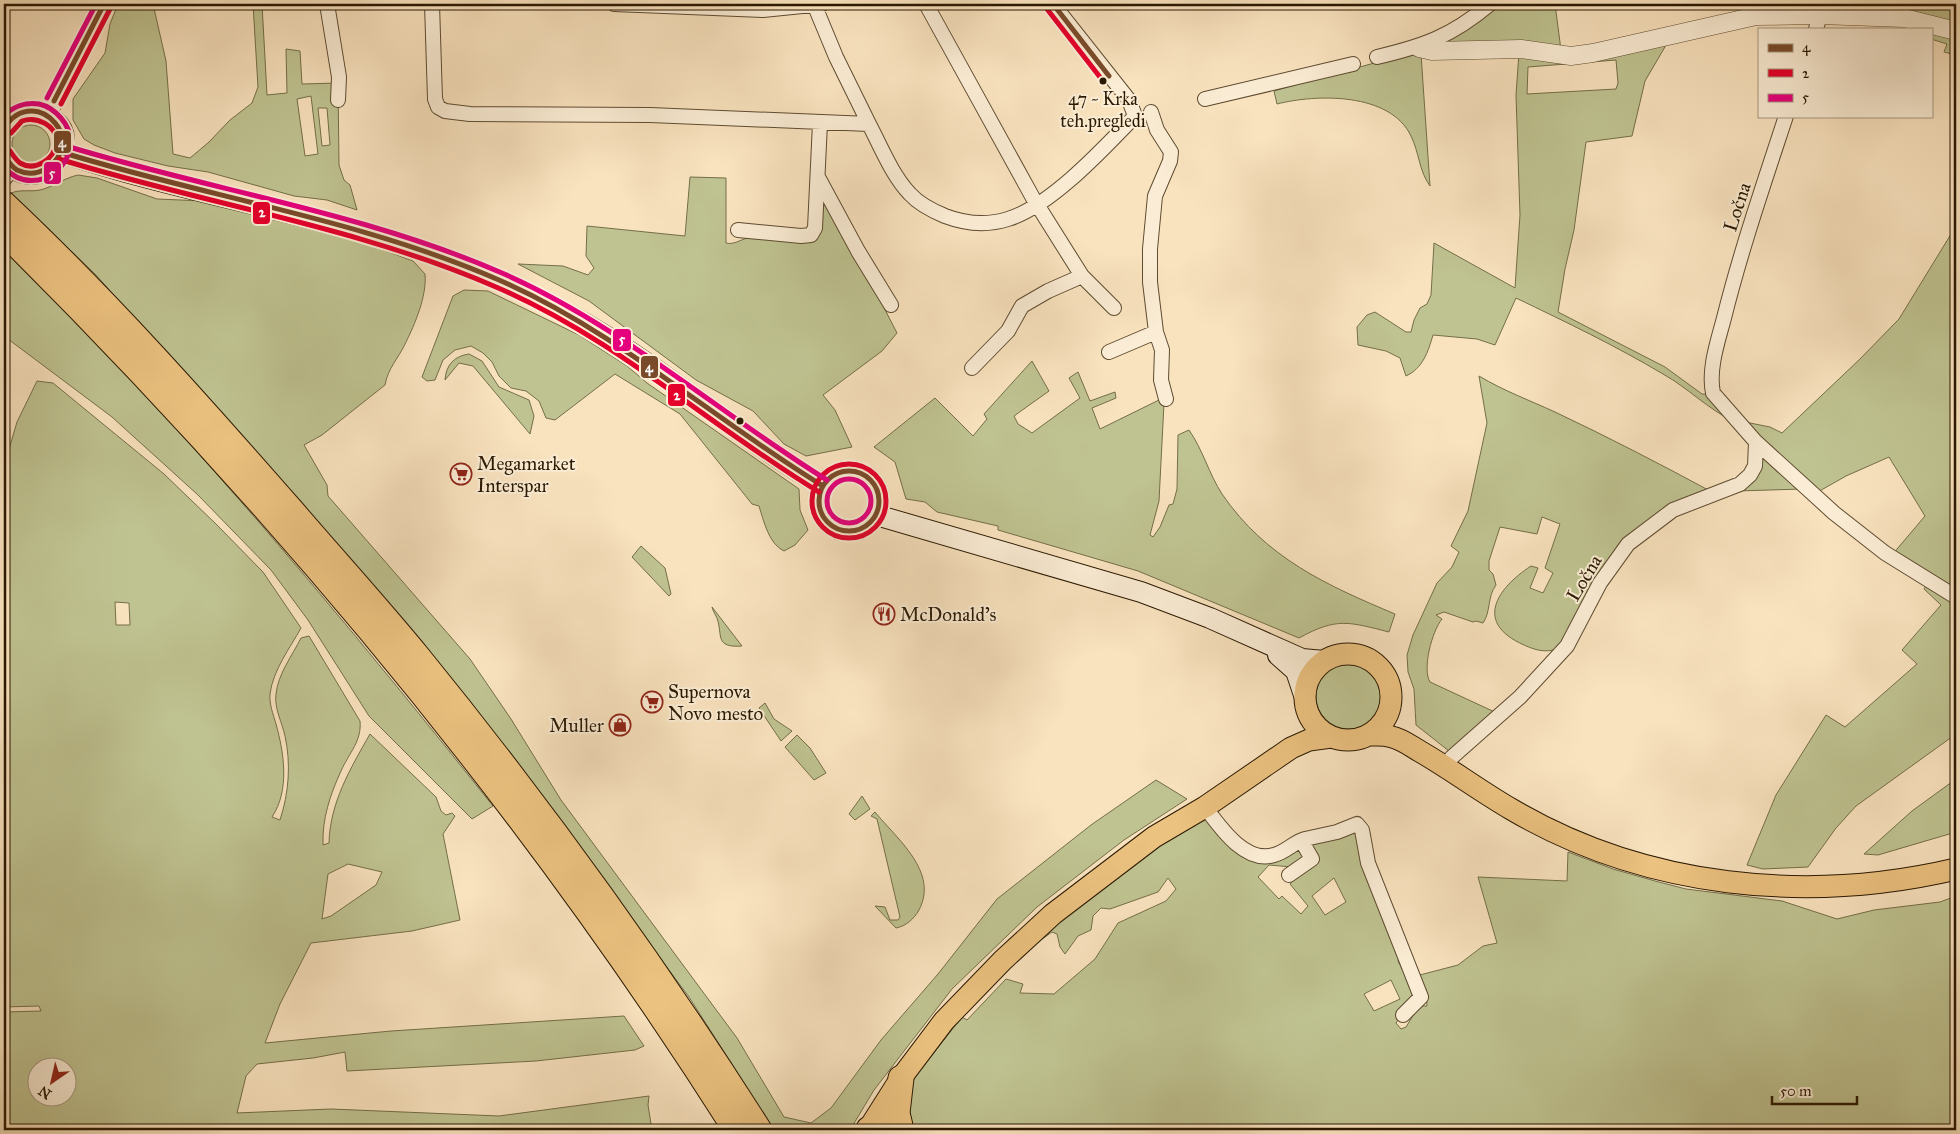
<svg xmlns="http://www.w3.org/2000/svg" width="1960" height="1134" viewBox="0 0 1960 1134" font-family="'IM FELL Great Primer',serif">
<rect width="100%" height="100%" fill="#f9e3bf"/>
<filter id="stains"><feTurbulence type="fractalNoise" baseFrequency=".004" numOctaves="4"/><feColorMatrix values="0 0 0 0 .2 0 0 0 0 .09 0 0 0 0 .02 0 0 0 .5 -.17"/></filter>
<radialGradient id="worn" r=".72"><stop offset=".6" stop-color="#630" stop-opacity="0"/><stop offset="1" stop-color="#630" stop-opacity=".3"/></radialGradient>
<path fill="#bfc391" stroke="#746e48" fill-rule="evenodd" d="M118,4h35l13,57 7,93 17,4 19,-16 21,-22 22,-17 6,-16 -5,-83h9l5,91 20,-2 -1,-44 14,2 2,33 36,-1 1,82 5,15 6,5 7,25 -30,-10 -33,-4 -86,-24 -40,-6 -53,-13 -21,-8 -10,-6 -11,-19v-21l32,-46 5,-29zM311,96l7,58 -13,2 -8,-57zM318,108h9l3,37 -8,1z
M1499,4h56l6,46 -119,-7 10,-4z
M1835,4h121v22l-114,-17z
M1931,29l25,6v20l-12,-3 3,-8 -16,-5z
M1669,40l-24,41 -13,55 -46,6 -12,88 -9,39 -7,43 107,55 37,27h6l25,27c-25,-12 -45,-33 -70,-47 -47,-28 -97,-52 -147,-76l-21,47 -18,-6 -44,-4c-5,17 -10,33 -27,41l-6,-18 -14,-7 -28,-6 -1,-18 10,-12 8,-3 31,20h5l3,-12 6,-12 7,-4 4,-9 3,-52 81,45 5,-73 -4,-120 3,-42zM1616,60l2,23 -2,6 -89,5 1,-27z
M1410,53l11,1 9,132c-11,-15 -11,-34 -19,-50 -21,-44 -95,-42 -134,-32l-3,-13z
M12 144a19 19 0 1 1 38 0a19 19 0 1 1-38 0Z
M78,175l19,3 60,21 47,2 148,37 61,23 12,13c2,22 -10,50 -20,70 -7,15 -17,24 -20,41l-63,50 -18,10 23,40 1,11 142,163 41,60 50,81 176,238 47,79 27,6 20,-15 50,-68 57,-66 59,-75 94,-74 65,-45 31,19 -63,41 -87,67 -85,82 -78,101 -24,40h-76l-85,-133 -156,-210 -338,-400 -99,-112 -85,-82c10,-4 19,-1 29,-3 13,-3 24,-12 38,-15z
M690,177l36,1v65c8,2 13,-3 22,-5 22,-3 45,0 67,2l6,-47 25,41 51,99 -15,18 -59,44 12,15 17,37 -46,9 -22,-12 -31,-33 -57,-31 -107,-79 -71,-37 45,2 25,9 6,-7 -8,-12 1,-30 98,10z
M1956,226v305l-3,5 3,3v54l-64,-38 33,-39 -36,-59 -43,19 -30,17 -71,-71 25,5 12,6 78,-74 39,-40z
M4,250c34,35 70,69 104,105 136,144 262,296 385,451l-21,13 -103,-103 -61,-96 -37,-50 -73,-75 -86,-78 -108,-81z
M464,290l24,1 91,44 48,31 20,17 152,106 1,21 8,20 -13,15 -11,6c-15,-7 -20,-29 -25,-45l-7,-2 -72,-90 -65,-40 -60,46 -9,-2 -7,-17 -13,-10 -15,-3 -12,-12 -7,-14 -9,-9 -12,-7 -16,4 -12,10 -8,20 -8,1 -5,-4 31,-81z
M469,354l13,7 17,26 30,13 5,16 -4,18 -57,-68 -14,-3 -14,17c1,-16 10,-24 24,-26z
M1032,361l17,30 -35,25 4,8 14,9 48,-35 -11,-20 9,-6 12,29 25,-9 1,6 -24,10 8,21 59,-29 5,3 -5,98 -9,34 3,2 7,-10 9,-22 4,-1 4,-15 1,-54 11,-5c14,20 20,44 33,64 44,64 104,91 173,120l-6,18c-40,-10 -52,-15 -90,6l-161,-67 -140,-41v-4l-61,-14 -12,-10 -19,-3 -11,-37 -21,-15 61,-49 38,38 14,-17 -3,-5z
M1479,376c25,15 50,24 76,36 53,25 105,52 157,80l-73,39 -82,118c-12,4 -22,1 -33,-4 -50,-22 -28,-56 7,-79l7,2 -8,20 13,5 10,-20 -8,-5 15,-44 -18,-7 -5,17 -37,-7 -11,34v9l4,4 3,11c-9,12 -5,27 -13,38l-7,-2 -3,1 -29,-10 -8,3 6,4c-10,12 -20,50 -12,63l69,32 -50,37 -33,-26 -2,-36 -6,-17 -1,-17 6,-20 24,-52 15,-16 7,-15 -8,-6 17,-35 19,-88z
M37,381l16,2 111,91 52,50 47,48 38,56c-11,20 -28,42 -31,66 -1,9 3,20 6,30 8,29 14,66 -4,93l8,3c9,-27 11,-57 5,-84 -3,-14 -11,-28 -9,-42 2,-20 16,-38 25,-56l8,-2 51,85c2,20 -11,32 -19,50 -11,24 -19,48 -18,74l6,-2c1,-40 21,-74 41,-109l66,63 5,14 5,4 6,-2 3,3 -12,18 17,86 -48,11 -101,12 -31,61 -15,39 126,-12 233,-15 20,30 -9,4 -99,11 -189,10 -2,-19 -32,6 -56,6 -11,12 -9,37 94,-4 168,7 150,-20 -1,9 4,25h-648v-118l37,-1 -2,-5 -35,1v-541l13,-44zM115,602l14,1 1,22h-14zM348,864l34,8 -6,13 -45,31 -9,3 6,-45zM68,1066v30h-30v-30z
M1760,452l43,37 -67,2z
M641,546l24,22 6,26 -2,2 -37,-39z
M1928,583l28,19v132l-100,72 -20,22 -28,39 -45,2 -16,-4 29,-70 50,-80 19,12 72,-63 -15,-14 39,-45 -17,-16z
M712,607l30,39c-28,2 -19,-11 -25,-28 -2,-4 -4,-7 -5,-11z
M1316 696a33 33 0 1 1 66 0a33 33 0 1 1-66 0Z
M765,703l9,16 18,12 -11,10 -22,-33z
M797,735l13,13 16,25 -12,7 -29,-33z
M1956,779v53l-78,23 -14,-1 48,-43z
M862,796l8,13 -15,11 -6,-6z
M875,812c22,27 64,60 44,98 -5,9 -13,16 -23,18l-21,-22 10,1 5,13h8l2,-3 -23,-98 -6,-3z
M1203,813l43,41 49,-8 12,11 -15,10 -23,-2 -11,12 21,22 3,-3 19,18 7,-8 -18,-22 20,-19 -1,-20 41,-14 8,1 42,124 -2,5 18,34 -20,28 5,6 5,-2 13,-21h8l-1,-17 -10,-13 42,-11 25,-19 14,-3 -19,-66 89,4 1,-29 45,17 42,12 31,8 96,12 55,18 37,-9 66,-8 16,-6v234h-1049l3,-47 52,-66 5,3 39,-41 17,5 -3,9 34,1 41,-35 23,-36 48,-22 10,-12 -8,-11 -10,14 -48,17 -9,-1 -8,8 -2,14 -13,6 -13,18 -5,-7 -3,-13 -5,-2 -28,20 23,-26zM1334,878l12,24 -21,13 -13,-19zM1391,980l9,19 -26,12 -10,-17z"/>
<g fill="none" stroke-linecap="round" stroke-linejoin="round">
<g stroke="#5e4b30" stroke-width="16">
<path id="minor" d="M327,4l12,73 -1,23
M432,4l3,95 3,8 7,4 25,3 180,1 219,9c12,23 23,51 41,70 9,10 23,17 35,22 21,8 41,10 63,3 43,-13 96,-71 127,-103l-6,-16 -76,-96
M614,4l149,6 59,-6
M814,4l22,53 33,67
M926,4l107,194 49,78 32,32
M1816,29l4,-14
M1377,57c47,-11 75,-21 113,-53
M1205,99l148,-35
M1151,112l6,18 14,22 -1,9 -15,35 -5,53v33l6,50 6,18 -1,30 5,19
M1786,116c-22,67 -45,134 -62,202 -6,23 -16,51 -11,75l43,49 78,71 51,40 71,44
M818,177l40,74 33,54
M4,179l10,-11
M738,230l63,6 10,-1 4,-7 5,-105
M1109,352l47,-20
M972,368l36,-37 14,-25 26,-15 34,-15
M1451,758l69,-61 47,-51 33,-63 28,-39 45,-34 67,-26 10,-9 5,-9 1,-24
M1205,807c15,20 40,57 69,48 12,-3 20,-13 31,-16l-1,6 8,14 -23,16
M1305,839l32,-7 20,-8 5,6 6,33 53,134 -18,18"/>
</g>
<g stroke="#5e4b30" stroke-width="19">
<path id="tertiary" d="M1419,48l13,3 89,-2 50,7 22,-3 163,-37 64,-1 84,3 52,13
M47,115l57,-111"/>
</g>
<g stroke="#2a1800" stroke-width="22">
<path id="secondary" d="M4,129c5,-11 15,-18 27,-18 8,0 15,3 21,8 37,27 -21,84 -48,37
M61,152c146,49 296,65 438,128 37,17 74,36 108,57 75,47 140,105 216,149
M819 501a30 30 0 1 1 60 0a30 30 0 1 1-60 0Z
M876,515l265,77 69,26 92,41 22,2
M1278,655l18,16 8,24"/>
</g>
<g stroke="#2a1800" stroke-width="23">
<path id="primary" d="M1305 697a43 43 0 1 1 86 0a43 43 0 1 1-86 0Z
M1369,735c8,0 15,-1 23,2 10,2 20,10 29,15 31,18 59,39 90,57 134,79 296,95 445,60
M868,1130l33,-52 43,-57 59,-61 50,-46 101,-77 51,-30 86,-59 18,-8 22,-3"/>
</g>
<g stroke="#2a1800" stroke-width="27">
<path id="motorway" d="M4,204c102,96 196,202 288,307 42,49 85,96 126,146 122,150 237,309 341,473
M4,232c274,272 525,571 732,898
M901,1078l-4,35 4,17
M869,1129l8,1"/>
</g>
<use href="#minor" stroke="#fbedd5" stroke-width="14"/>
<use href="#tertiary" stroke="#fbedd5" stroke-width="18"/>
<use href="#secondary" stroke="#fbedd5" stroke-width="20"/>
<use href="#primary" stroke="#ecc280" stroke-width="21"/>
<use href="#motorway" stroke="#ecc280" stroke-width="25"/>
<g stroke="#fbedd5" stroke-width="9">
<path id="bus-1" d="M1053,4l56,72
M54,101l50,-97
M4,129c6,-11 15,-18 28,-18 9,0 17,5 23,12 22,25 -9,61 -38,47 -5,-3 -9,-9 -13,-14
M61,152c145,45 298,67 438,128 119,52 214,139 324,206
M819 501a30 30 0 1 1 60 0a30 30 0 1 1-60 0Z"/>
</g>
<g stroke="#fbedd5" stroke-width="9">
<path id="bus-2" d="M1047,9l56,72
M61,104l50,-97
M10,151c3,4 6,9 10,12 15,9 35,-4 36,-20 2,-18 -20,-27 -34,-22l-11,12
M59,159c145,45 297,67 437,128 119,51 214,139 323,205
M812 501a37 37 0 1 1 74 0a37 37 0 1 1-74 0Z"/>
</g>
<g stroke="#fbedd5" stroke-width="9">
<path id="bus-3" d="M47,98l49,-94
M4,116c9,-10 22,-14 35,-12 9,2 16,7 22,14 32,37 -24,87 -57,49
M63,145c146,45 299,67 439,128 119,52 215,139 325,207
M827 501a22 22 0 1 1 44 0a22 22 0 1 1-44 0Z"/>
</g>
<use href="#bus-1" stroke="#7a4b2a" stroke-width="5"/>
<use href="#bus-2" stroke="#e4002b" stroke-width="5"/>
<use href="#bus-3" stroke="#e5007d" stroke-width="5"/>
</g>
<defs>
<g id="supermarket-ring" transform="scale(1.125)"><circle r="9.5" fill="#fbedd5" stroke="#8f2418" stroke-width="1.5"/><path d="M-6-5.5h2.5l.6 2H6L4.5 2H-2.5L-4.4-4H-6ZM-1.5 3.2a1.3 1.3 0 1 0 .1 0ZM3 3.2a1.3 1.3 0 1 0 .1 0Z" fill="#8f2418"/></g>
<g id="restaurant-ring" transform="scale(1.125)"><circle r="9.5" fill="#fbedd5" stroke="#8f2418" stroke-width="1.5"/><path d="M-5-6h1v4h1v-4h1v4h1v-4h1v5L-1.5 .5V6h-2V.5L-5-1ZM5-6V6H3V1.5H1.5Q1.5-4 5-6Z" fill="#8f2418"/></g>
<g id="shop-ring" transform="scale(1.125)"><circle r="9.5" fill="#fbedd5" stroke="#8f2418" stroke-width="1.5"/><path d="M-5-2.5h2.3a2.7 3.5 0 0 1 5.4 0H5L5.5 6h-11ZM-1.5-2.5h3a1.5 2.3 0 0 0-3 0Z" fill="#8f2418"/></g>
</defs>
<g fill-rule="evenodd">
<use href="#supermarket-ring" x="461" y="474"/>
<use href="#restaurant-ring" x="884" y="614"/>
<use href="#supermarket-ring" x="652" y="702"/>
<use href="#shop-ring" x="620" y="725"/>
</g>
<g fill="#2a1800" stroke="#fbedd5" stroke-width="2">
<circle cx="1103" cy="81" r="4.5"/>
<circle cx="740" cy="421" r="4.5"/>
</g>
<g text-anchor="middle" dominant-baseline="central" stroke-width="4" stroke-linejoin="round" paint-order="stroke">
<g font-size="18" fill="#2a1800" stroke="#fbedd5">
<text x="1103" y="99">47 ~ Krka<tspan x="1103" dy="22">teh.pregledi</tspan></text>
</g>
<g font-size="19" fill="#2a1800" stroke="#fbedd5">
<text transform="translate(1737 207) rotate(-72)">Ločna</text>
<text transform="translate(1584 578) rotate(-59)">Ločna</text>
</g>
<g font-size="19" fill="#2a1800" stroke="#fbedd5" text-anchor="start">
<text x="477" y="463">Megamarket<tspan x="477" dy="22">Interspar</tspan></text>
<text x="900" y="614">McDonald's</text>
<text x="668" y="691">Supernova<tspan x="668" dy="22">Novo mesto</tspan></text>
<text x="604" y="725" text-anchor="end">Muller</text>
</g>
</g>
<g stroke="#fbedd5" stroke-width="2">
<rect x="53" y="130" width="19" height="24" rx="5" fill="#7a4b2a"/>
<rect x="43" y="161" width="19" height="24" rx="5" fill="#e5007d"/>
<rect x="252" y="201" width="19" height="24" rx="5" fill="#e4002b"/>
<rect x="612" y="328" width="20" height="24" rx="5" fill="#e5007d"/>
<rect x="640" y="355" width="19" height="24" rx="5" fill="#7a4b2a"/>
<rect x="667" y="383" width="19" height="24" rx="5" fill="#e4002b"/>
</g>
<g font-size="14" text-anchor="middle" font-weight="bold" fill="#fff">
<text x="62" y="147">4</text>
<text x="52" y="178">5</text>
<text x="262" y="217">2</text>
<text x="622" y="344">5</text>
<text x="649" y="372">4</text>
<text x="677" y="400">2</text>
</g>
<rect width="1960" height="1134" fill="none" stroke="#f9e3bf" stroke-width="20"/>
<rect x="5" y="5" width="1950" height="1124" fill="none" stroke="#2a1800" stroke-width="2.5"/>
<rect x="10" y="10" width="1940" height="1114" fill="none" stroke="#2a1800"/>
<rect x="1758" y="28" width="175" height="90" fill="#fbedd5" stroke="#a79880"/>
<rect x="1768" y="44" width="25" height="8" fill="#7a4b2a" stroke="#a79880"/>
<text x="1802" y="52" font-size="15" fill="#2a1800">4</text>
<rect x="1768" y="69" width="25" height="8" fill="#e4002b" stroke="#a79880"/>
<text x="1802" y="78" font-size="15" fill="#2a1800">2</text>
<rect x="1768" y="94" width="25" height="8" fill="#e5007d" stroke="#a79880"/>
<text x="1802" y="102" font-size="15" fill="#2a1800">5</text>
<g transform="translate(52 1082) rotate(214)"><circle r="24" fill="#fbedd5" stroke="#a79880"/>
<path d="M0-4L9 19L0 12L-9 19Z" fill="#8f2418"/>
<text y="-8" font-size="14" font-weight="bold" text-anchor="middle" fill="#2a1800">N</text>
</g>
<path d="M1772 1096v8h85v-8" fill="none" stroke="#2a1800" stroke-width="2.5"/>
<text x="1780" y="1096" font-size="15" fill="#2a1800" stroke="#fbedd5" stroke-width="4" paint-order="stroke">50 m</text>
<rect width="100%" height="100%" filter="url(#stains)"/>
<rect width="100%" height="100%" fill="url(#worn)"/>
</svg>
